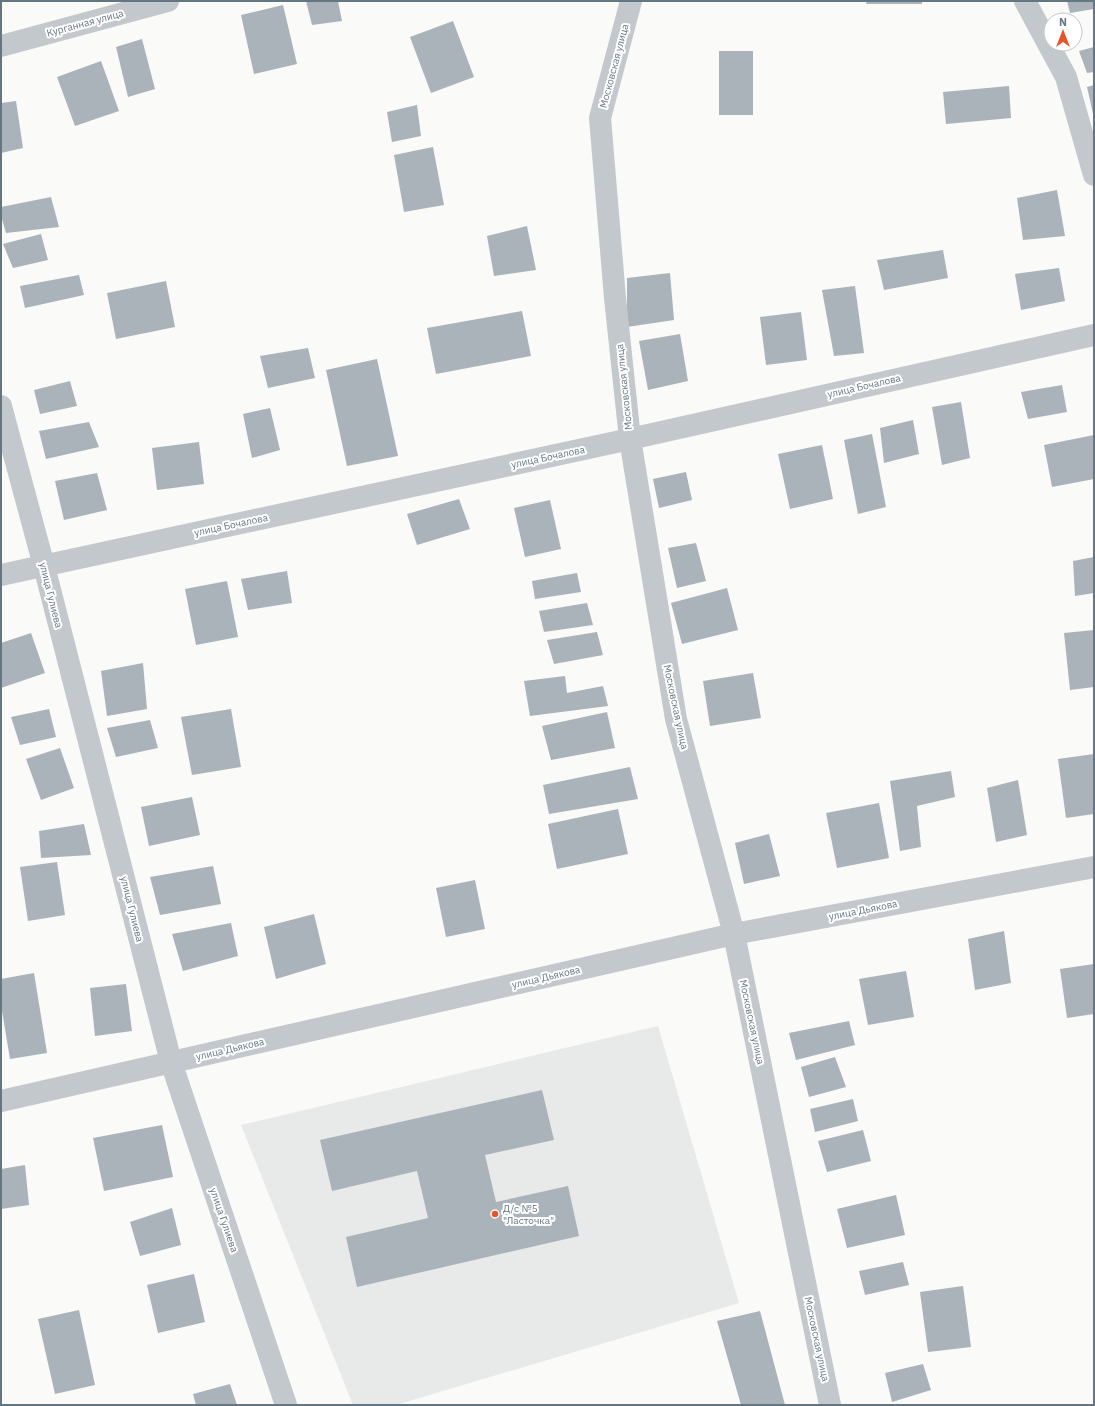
<svg xmlns="http://www.w3.org/2000/svg" width="1095" height="1406" viewBox="0 0 1095 1406" font-family="'IBM Plex Sans',sans-serif">
<rect width="100%" height="100%" fill="#fafaf8"/>
<path fill="#e8e9e9" d="M658,1026l81,277 -343,102h-43l-112,-280z"/>
<path fill="#aab3b9" d="M306,1h32l4,20 -30,4z
M867,1h55v3h-56z
M1067,1h27v8l-24,4z
M283,5l14,59 -43,10 -13,-59z
M453,21l21,56 -43,16 -21,-56z
M142,39l13,50 -27,8 -12,-50z
M1094,47v25l-7,1 -8,-22z
M719,51h34v64h-34z
M101,61l18,50 -44,15 -18,-49z
M1094,85v29h-1l-6,-27z
M1009,86l2,32 -65,6 -3,-32z
M16,101l7,47 -22,5v-50z
M417,105l4,31 -29,6 -5,-30z
M433,147l11,58 -40,7 -10,-57z
M1057,190l8,46 -42,4 -6,-42z
M51,197l8,30 -53,6 -5,-17v-9z
M527,226l9,44 -42,6 -7,-40z
M41,234l7,26 -35,8 -10,-24z
M943,250l5,28 -64,12 -7,-30z
M1059,268l6,33 -44,9 -6,-36z
M670,273l4,47 -47,7v-49z
M79,275l5,20 -59,13 -5,-22z
M166,281l9,46 -59,12 -9,-46z
M855,286l9,67 -30,3 -12,-66z
M522,311l9,45 -95,18 -9,-46z
M801,312l6,48 -41,5 -6,-48z
M680,334l8,47 -40,9 -9,-49z
M308,348l7,30 -47,10 -8,-32z
M377,359l21,97 -51,10 -21,-96z
M70,381l7,25 -37,8 -6,-24z
M1062,385l5,27 -39,7 -7,-27z
M961,402l9,56 -28,7 -10,-58z
M270,408l10,42 -28,8 -9,-44z
M913,420l6,34 -35,9 -4,-35z
M89,422l10,25 -53,12 -7,-28z
M872,434l14,73 -28,7 -14,-74z
M1094,435v44l-42,8 -8,-42z
M199,442l5,42 -47,6 -5,-42z
M822,445l11,54 -43,10 -12,-55z
M686,472l6,28 -33,8 -6,-29z
M97,473l10,37 -43,10 -9,-39z
M459,499l11,30 -53,16 -10,-31z
M550,500l11,49 -36,8 -11,-49z
M696,543l10,38 -29,7 -9,-40z
M1094,557v36l-19,3 -2,-35z
M287,571l5,32 -44,7 -7,-31z
M577,573l4,19 -46,7 -3,-18z
M227,581l11,56 -42,8 -11,-56z
M727,588l11,42 -56,14 -11,-41z
M587,603l6,22 -49,7 -5,-21z
M1094,630v57l-24,3 -6,-57z
M597,632l6,23 -49,9 -7,-24z
M31,633l14,40 -44,15v-45z
M143,663l4,46 -40,7 -6,-45z
M753,673l8,45 -51,8 -7,-45z
M565,676l2,17 36,-7 5,20 -78,10 -6,-35z
M49,709l7,28 -36,8 -9,-28z
M231,709l10,58 -49,8 -11,-58z
M607,712l8,36 -64,12 -9,-34z
M150,720l8,28 -42,9 -9,-29z
M60,748l14,40 -33,12 -15,-41z
M1094,754v60l-28,4 -8,-59z
M630,767l8,32 -89,15 -6,-29z
M951,771l4,26 -38,9 4,41 -21,4 -10,-70z
M1018,780l9,55 -31,7 -9,-54z
M192,797l8,38 -51,11 -8,-39z
M879,803l10,55 -52,10 -11,-55z
M618,809l10,45 -71,15 -9,-45z
M84,824l7,31 -50,3 -2,-27z
M769,834l11,42 -36,8 -9,-41z
M57,862l8,53 -37,6 -8,-54z
M213,866l8,38 -61,11 -10,-38z
M475,880l10,49 -39,8 -10,-49z
M314,914l12,50 -50,15 -12,-52z
M231,923l7,33 -55,15 -11,-37z
M1004,931l7,52 -36,7 -7,-51z
M1094,964v50l-27,4 -7,-49z
M906,971l8,46 -46,8 -9,-46z
M34,973l13,80 -37,6 -9,-54v-26z
M126,984l6,47 -37,5 -5,-48z
M849,1021l6,24 -59,15 -7,-27z
M835,1057l11,30 -37,10 -8,-30z
M542,1090l12,50 -69,15 11,47 72,-16 11,50 -222,51 -11,-50 82,-19 -11,-47 -85,20 -12,-51z
M853,1099l5,22 -43,11 -5,-23z
M162,1125l11,52 -69,14 -11,-53z
M863,1130l8,31 -44,11 -9,-31z
M25,1165l4,40 -28,4v-40z
M896,1195l9,40 -58,13 -10,-39z
M172,1208l9,37 -41,11 -10,-34z
M903,1262l6,23 -44,10 -6,-24z
M194,1274l11,48 -47,11 -11,-48z
M963,1286l8,61 -43,5 -8,-60z
M79,1310l16,75 -40,9 -17,-75z
M760,1311l25,94h-44l-24,-84z
M923,1364l8,26 -39,12 -7,-29z
M230,1384l7,21h-41l-3,-11z"/>
<g fill="none" stroke-linecap="round" stroke-linejoin="round">
<path stroke="#c3c8cc" stroke-width="22" d="M631,1l-31,117 15,180 15,141 46,280 58,215 96,471
M1025,1l41,76 28,98
M1,46l167,-45
M1,406l43,160 127,496 115,343
M1,575l629,-136 464,-104
M1,1101l733,-167 360,-67"/>
</g>
<circle fill="#e4572e" stroke="#fff" stroke-width="1.5" cx="495" cy="1214" r="4"/>
<g text-anchor="middle" dominant-baseline="central" stroke-width="4" stroke-linejoin="round" paint-order="stroke">
<g font-size="10" fill="#657683" stroke="#fff">
<text transform="translate(85 23) rotate(-15)">Курганная улица</text>
<text transform="translate(614 66) rotate(-75)">Московская улица</text>
<text transform="translate(864 386) rotate(-13)">улица Бочалова</text>
<text transform="translate(624 387) rotate(-96)">Московская улица</text>
<text transform="translate(548 457) rotate(-12)">улица Бочалова</text>
<text transform="translate(231 525) rotate(-12)">улица Бочалова</text>
<text transform="translate(51 595) rotate(76)">улица Гулиева</text>
<text transform="translate(676 707) rotate(78)">Московская улица</text>
<text transform="translate(132 909) rotate(76)">улица Гулиева</text>
<text transform="translate(863 910) rotate(-11)">улица Дьякова</text>
<text transform="translate(546 977) rotate(-13)">улица Дьякова</text>
<text transform="translate(752 1022) rotate(78)">Московская улица</text>
<text transform="translate(230 1049) rotate(-13)">улица Дьякова</text>
<text transform="translate(224 1220) rotate(71)">улица Гулиева</text>
<text transform="translate(817 1339) rotate(78)">Московская улица</text>
</g>
<g font-size="10" fill="#657683" stroke="#fff" text-anchor="start">
<text x="503" y="1208">Д/с №5<tspan x="503" dy="12">"Ласточка"</tspan></text>
</g>
</g>
<rect width="1095" height="1406" fill="none" stroke="#657683" stroke-width="4"/>
<g transform="translate(1063 32)"><circle r="19" fill="#ffffff" stroke="#c1c8cd"/>
<path d="M0-3L7 15L0 10L-7 15Z" fill="#e4572e"/>
<text y="-6" font-size="11" font-weight="bold" text-anchor="middle" fill="#657683">N</text>
</g>
</svg>
